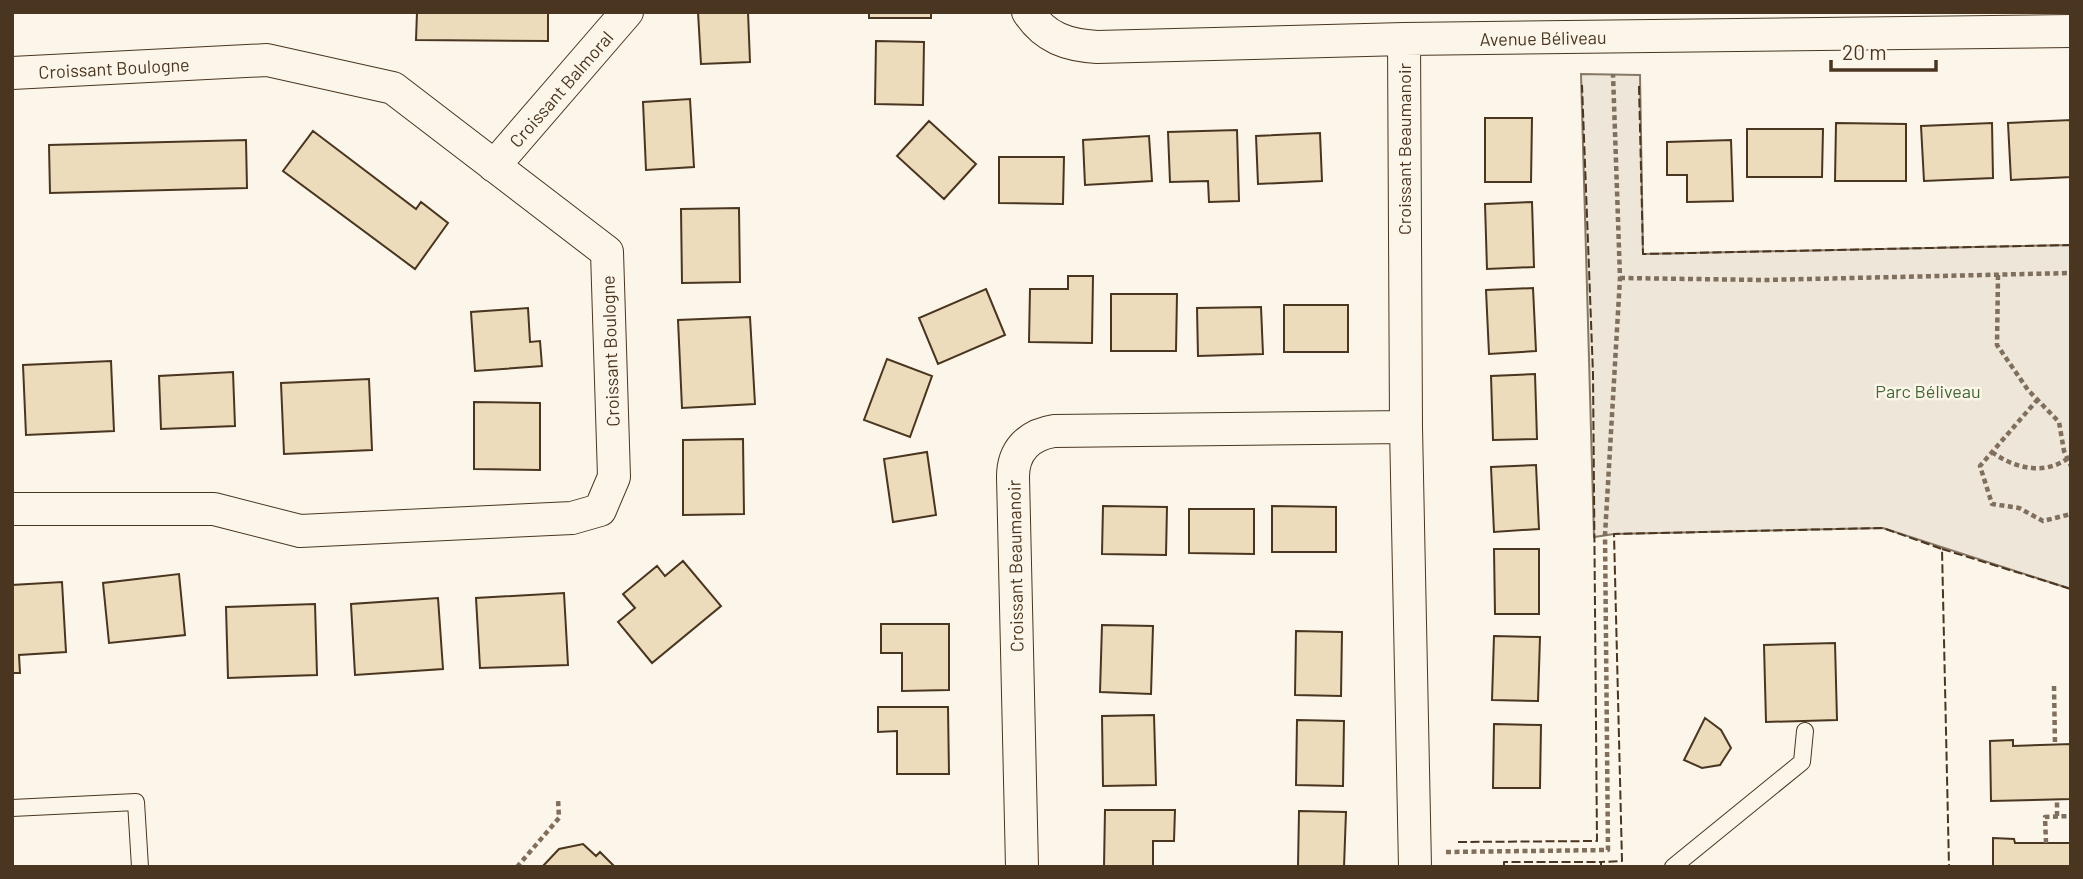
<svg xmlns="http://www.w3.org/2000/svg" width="2083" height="879" viewBox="0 0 2083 879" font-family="Barlow,sans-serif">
<rect width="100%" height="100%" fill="#fbf6e9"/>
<path fill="#ede6d9" stroke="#887966" stroke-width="2" d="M1581,74l59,1 3,179 428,-9v344l-188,-61 -269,6 -20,3z"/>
<path fill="#ecdcbc" stroke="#4a3520" stroke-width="2" d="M417,12h131v29l-132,-1z
M698,12h50l2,50 -49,2z
M869,12h62v6h-62z
M876,41l48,1 -1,63 -48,-1z
M690,99l4,68 -48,3 -3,-68z
M1485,118h47l-1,64h-46z
M2071,120v57l-60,3 -3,-57z
M929,121l47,43 -32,35 -47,-43z
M1836,123l70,1v57h-71z
M1992,123l1,55 -69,3 -3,-55z
M1747,129h76l-1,48h-75z
M1237,130l2,71 -30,1 -1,-21 -38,1 -2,-50z
M313,131l103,78 5,-7 27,21 -33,46 -132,-98z
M1320,133l2,48 -64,3 -2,-48z
M1149,136l3,45 -67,4 -2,-45z
M246,140l1,48 -197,5 -1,-48z
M1731,140l2,61 -46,1v-27h-20v-33z
M999,157h65l-1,47 -64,-1z
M1532,202l2,65 -47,2 -2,-65z
M739,208l1,74 -58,1 -1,-74z
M1068,276h25l-1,67 -63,-1 1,-53h38z
M1533,288l3,63 -47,3 -3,-64z
M986,289l19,46 -67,29 -19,-46z
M1111,294h66l-1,57h-65z
M1284,305h64v47h-64z
M1261,307l2,47 -65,2 -1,-48z
M528,308l2,34 10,-1 2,25 -67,5 -4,-59z
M750,317l5,87 -73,4 -4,-88z
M887,359l45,17 -22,61 -46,-17z
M111,361l3,70 -88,4 -3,-70z
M233,372l2,54 -74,3 -2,-53z
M1535,374l2,65 -44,1 -2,-64z
M369,379l3,71 -88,4 -3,-71z
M474,402l66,1v67l-66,-1z
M743,439l1,75 -61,1v-75z
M927,452l9,63 -43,7 -9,-63z
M1536,465l3,64 -45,3 -3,-65z
M1103,506l64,1 -1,48 -64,-1z
M1272,506l64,1v45h-64z
M1189,509h65v45l-65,-1z
M1494,549h45v65h-44z
M683,561l38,45 -69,57 -34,-41 17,-14 -12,-14 34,-28 8,10z
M179,574l6,61 -76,8 -6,-60z
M62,582l4,70 -47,3 1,18h-8v-88z
M564,593l4,72 -88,3 -4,-70z
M438,598l5,71 -88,6 -4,-71z
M315,604l2,71 -89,3 -2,-71z
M881,624h68v66l-47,1v-38h-21z
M1102,625l51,1 -2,68 -51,-2z
M1296,631l46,1 -1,64 -46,-1z
M1494,636l46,1 -2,64 -46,-1z
M1835,643l2,77 -71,2 -2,-77z
M878,707h70l1,67h-52v-43l-19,1z
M1154,715l2,70 -53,1 -1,-70z
M1705,718l16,12 10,18 -11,17 -18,3 -18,-8z
M1297,720l47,1 -1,65 -47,-1z
M1494,724l47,1 -1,63h-47z
M2013,740v6l58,-2v55l-80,2 -1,-60z
M1105,810h70l-1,31h-21v26h-49z
M1299,811l47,1 -2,55h-46z
M1993,838l21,1 1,4h56v24h-78z
M583,844l13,12 4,-4 15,15h-73l17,-18z"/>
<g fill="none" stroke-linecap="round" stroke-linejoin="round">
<g stroke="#4a3520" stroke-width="18">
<path id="lane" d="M12,808l124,-6 4,65
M1673,867l129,-105 3,-31"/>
</g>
<g stroke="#4a3520" stroke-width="34">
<path id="street" d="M1028,12c17,26 39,33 69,35l307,-8 667,-8
M1404,39l2,388 9,440
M12,73l255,-13 126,28 214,164 7,225 -14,33 -28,8 -272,13 -86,-22h-202
M494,166l133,-154
M1022,867l-9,-390c0,-26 15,-42 41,-46l352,-4"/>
</g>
<path stroke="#7f6f5c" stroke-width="4.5" stroke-dasharray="5 3.5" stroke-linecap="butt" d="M1998,275l-1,70 31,45 31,32 5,29 7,15
M1620,278l145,2 306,-7
M2038,399l-58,67 12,38 27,4 24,13 28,-7
M1992,452c23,17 55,24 79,4
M2054,686l1,59
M2057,816v-17
M2046,843l-1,-26 26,-1
M1446,852l162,-2 -3,-315 15,-257 -7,-204
M517,867l42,-49 -1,-19"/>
<use href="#lane" stroke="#fbf6e9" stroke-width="16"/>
<use href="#street" stroke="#fbf6e9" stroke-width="32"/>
<path stroke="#4a3520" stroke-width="2" stroke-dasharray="9 3.5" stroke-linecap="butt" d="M1639,86l4,168 428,-9
M1942,549l129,40
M1458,842l139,-1 -4,-467 -11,-289
M1504,867v-5h97
M1601,867v-5l21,-1 -8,-327 269,-6 59,21 7,318"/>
</g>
<g text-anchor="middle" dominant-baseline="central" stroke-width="5" stroke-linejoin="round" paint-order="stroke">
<g font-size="18" fill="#4a3520" stroke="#fbf6e9">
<text transform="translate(1543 38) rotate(-1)">Avenue Béliveau</text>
<text transform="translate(114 68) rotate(-3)">Croissant Boulogne</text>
<text transform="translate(561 89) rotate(-49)">Croissant Balmoral</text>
<text transform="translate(1404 149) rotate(-90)">Croissant Beaumanoir</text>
<text transform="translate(610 351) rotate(-92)">Croissant Boulogne</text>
<text transform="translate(1015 566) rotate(-91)">Croissant Beaumanoir</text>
</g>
<g font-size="18" fill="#436837" stroke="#fbf6e9">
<text x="1928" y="391">Parc Béliveau</text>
</g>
</g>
<rect width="2083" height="879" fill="none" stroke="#4a3520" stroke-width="28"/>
<path d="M1831 60v10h105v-10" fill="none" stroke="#4a3520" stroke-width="3.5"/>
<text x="1842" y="60" font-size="21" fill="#4a3520" stroke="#fbf6e9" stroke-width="5" paint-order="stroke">20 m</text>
</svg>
